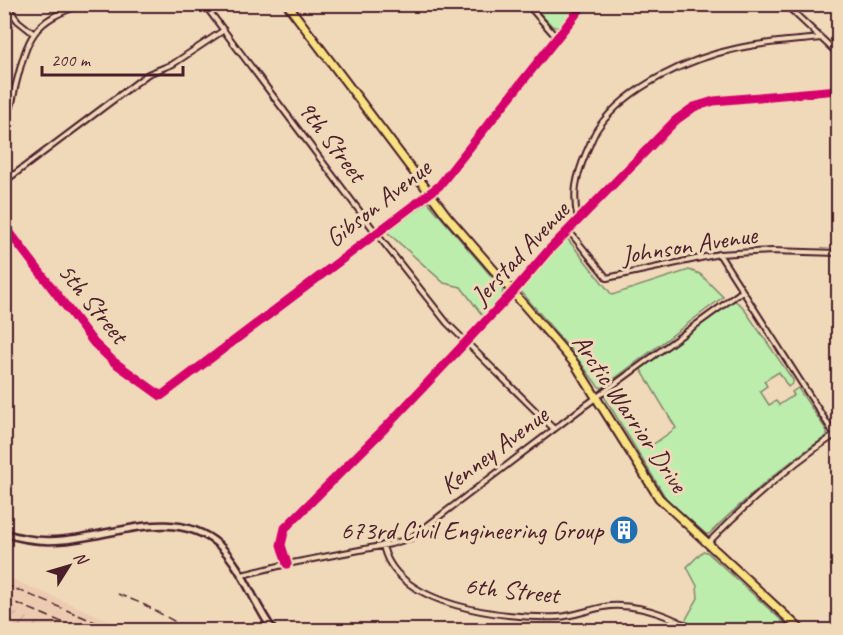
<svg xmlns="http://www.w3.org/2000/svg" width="843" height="635" viewBox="0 0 843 635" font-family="Caveat,sans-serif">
<defs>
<pattern id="industrial-furrows" width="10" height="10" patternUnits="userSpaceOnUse" patternTransform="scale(1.5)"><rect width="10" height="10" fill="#eccbb0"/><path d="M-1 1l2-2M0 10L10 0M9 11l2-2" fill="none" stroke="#ccae98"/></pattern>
</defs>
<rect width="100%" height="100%" fill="#f0d9b9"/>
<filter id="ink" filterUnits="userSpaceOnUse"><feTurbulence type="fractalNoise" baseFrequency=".0167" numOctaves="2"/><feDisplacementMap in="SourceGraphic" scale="12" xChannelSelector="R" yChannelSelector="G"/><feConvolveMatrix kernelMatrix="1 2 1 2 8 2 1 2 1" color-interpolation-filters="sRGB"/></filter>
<g filter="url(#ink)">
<path fill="#eccbb0" d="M4,576l128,54h-75l-52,-22z"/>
<path fill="url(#industrial-furrows)" d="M4,608h1l52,22h-52z"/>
<path fill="#bcedac" stroke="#83866c" stroke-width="1.5" d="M532,5h46l-18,23 -8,-2z
M428,202l75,88 -1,6 -19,20 -22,-29 -17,-4 -57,-51z
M566,237l46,58 77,-25 11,4 23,23 -121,91 -4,-2 -24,-32 -54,-64v-4z
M734,300l8,6 51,74v3l-5,4 -9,-15 -15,9 3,5 -7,5 9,14 7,-4 3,4 15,-10 -2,-3 6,-4 29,43v5c-44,29 -81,62 -118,98h-3l-39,-34 -62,-102v-4l20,-7 -7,12 30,49 28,-20 -36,-60z
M703,551l4,1 85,78h-90l-17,-9 13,-23 -1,-12 -10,-19z"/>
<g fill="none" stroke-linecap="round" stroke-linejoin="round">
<g stroke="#4a1f2b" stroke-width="8">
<path id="minor" d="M5,4l13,17 15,12
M204,4l172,229 71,90 107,106
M527,4l30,34
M785,4l53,50
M4,118c8,-8 9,-20 11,-30 13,-51 16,-67 69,-84
M4,182l144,-108 25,-10 51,-34
M578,220c-6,-26 -2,-43 8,-67 4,-8 7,-18 12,-25 29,-42 92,-70 141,-80 26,-6 55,-7 82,-10
M4,225l90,118 20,19 47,34 278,-210 145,-182
M569,231l38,47 112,-24 53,-3 66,2
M719,254l119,186
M708,543c40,-41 82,-79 130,-110
M383,545c12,62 123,74 175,72 21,-1 42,-13 63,-11 25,1 52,11 73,24
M287,564l-6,-19 4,-17 100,-100 127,-135 36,-42 128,-131 18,-13 20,-6 124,-11
M242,575l45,-11 104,-20 20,-6 171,-130 159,-116"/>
</g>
<g stroke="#4a1f2b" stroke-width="10">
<path id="tertiary" d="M4,533c20,7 39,9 59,7 51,-4 112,-34 156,5 25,24 34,58 54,85"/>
</g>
<g stroke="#4a1f2b" stroke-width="11">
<path id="primary" d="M287,4l160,212 128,148 84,134 142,132"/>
</g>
<use href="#minor" stroke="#f0d9b9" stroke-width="4"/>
<use href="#tertiary" stroke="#f0d9b9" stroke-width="5"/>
<use href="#primary" stroke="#f8e181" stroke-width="7"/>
<path stroke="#4a1f2b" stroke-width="1.5" stroke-dasharray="9 4.5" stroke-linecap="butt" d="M4,584l110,46
M118,594l25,10 47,26
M4,598l77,32"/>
<g stroke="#f0d9b9" stroke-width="13">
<path id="cycleway" d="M4,225l90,118 20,19 47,34 278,-210 145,-182
M287,564l-6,-19 4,-17 100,-100 127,-135 36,-42 128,-131 18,-13 20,-6 124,-11"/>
</g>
<use href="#cycleway" stroke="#d6006c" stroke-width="9"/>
</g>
</g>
<defs>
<g id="building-disc" transform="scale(1.5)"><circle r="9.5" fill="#1f6fb2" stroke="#f0d9b9"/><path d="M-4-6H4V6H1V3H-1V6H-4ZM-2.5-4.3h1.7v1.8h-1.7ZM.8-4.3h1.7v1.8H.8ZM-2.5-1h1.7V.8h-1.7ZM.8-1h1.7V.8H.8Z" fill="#fff"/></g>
</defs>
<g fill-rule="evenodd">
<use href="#building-disc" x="624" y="530"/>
</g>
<g text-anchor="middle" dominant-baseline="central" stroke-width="6" stroke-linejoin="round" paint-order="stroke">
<g font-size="26" fill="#4a1f2b" stroke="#f0d9b9">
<text transform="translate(332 141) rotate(53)">9th Street</text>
<text transform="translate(378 203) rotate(-38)">Gibson Avenue</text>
<text transform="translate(689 245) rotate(-9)">Johnson Avenue</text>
<text transform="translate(520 253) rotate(-47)">Jerstad Avenue</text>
<text transform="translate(93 303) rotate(51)">5th Street</text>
<text transform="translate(630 413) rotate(56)">Arctic Warrior Drive</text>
<text transform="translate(494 450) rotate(-37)">Kenney Avenue</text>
<text transform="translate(512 590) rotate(6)">6th Street</text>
</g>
<g font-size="26" fill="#4a1f2b" stroke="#f0d9b9" text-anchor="end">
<text x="603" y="530">673rd Civil Engineering Group</text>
</g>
</g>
<rect width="843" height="635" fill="none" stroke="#f0d9b9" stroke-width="24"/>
<rect x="12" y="12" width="819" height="611" fill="none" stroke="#4a1f2b" stroke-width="2" filter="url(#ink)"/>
<g transform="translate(69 566) rotate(53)" stroke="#f0d9b9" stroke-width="4.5" paint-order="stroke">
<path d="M0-4.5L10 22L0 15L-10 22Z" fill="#4a1f2b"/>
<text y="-9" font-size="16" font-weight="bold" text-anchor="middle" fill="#4a1f2b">N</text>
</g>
<path d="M42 66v9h141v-9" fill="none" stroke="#4a1f2b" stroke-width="3"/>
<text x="51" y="66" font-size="18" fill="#4a1f2b" stroke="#f0d9b9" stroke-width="4.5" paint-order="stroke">200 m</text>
</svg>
